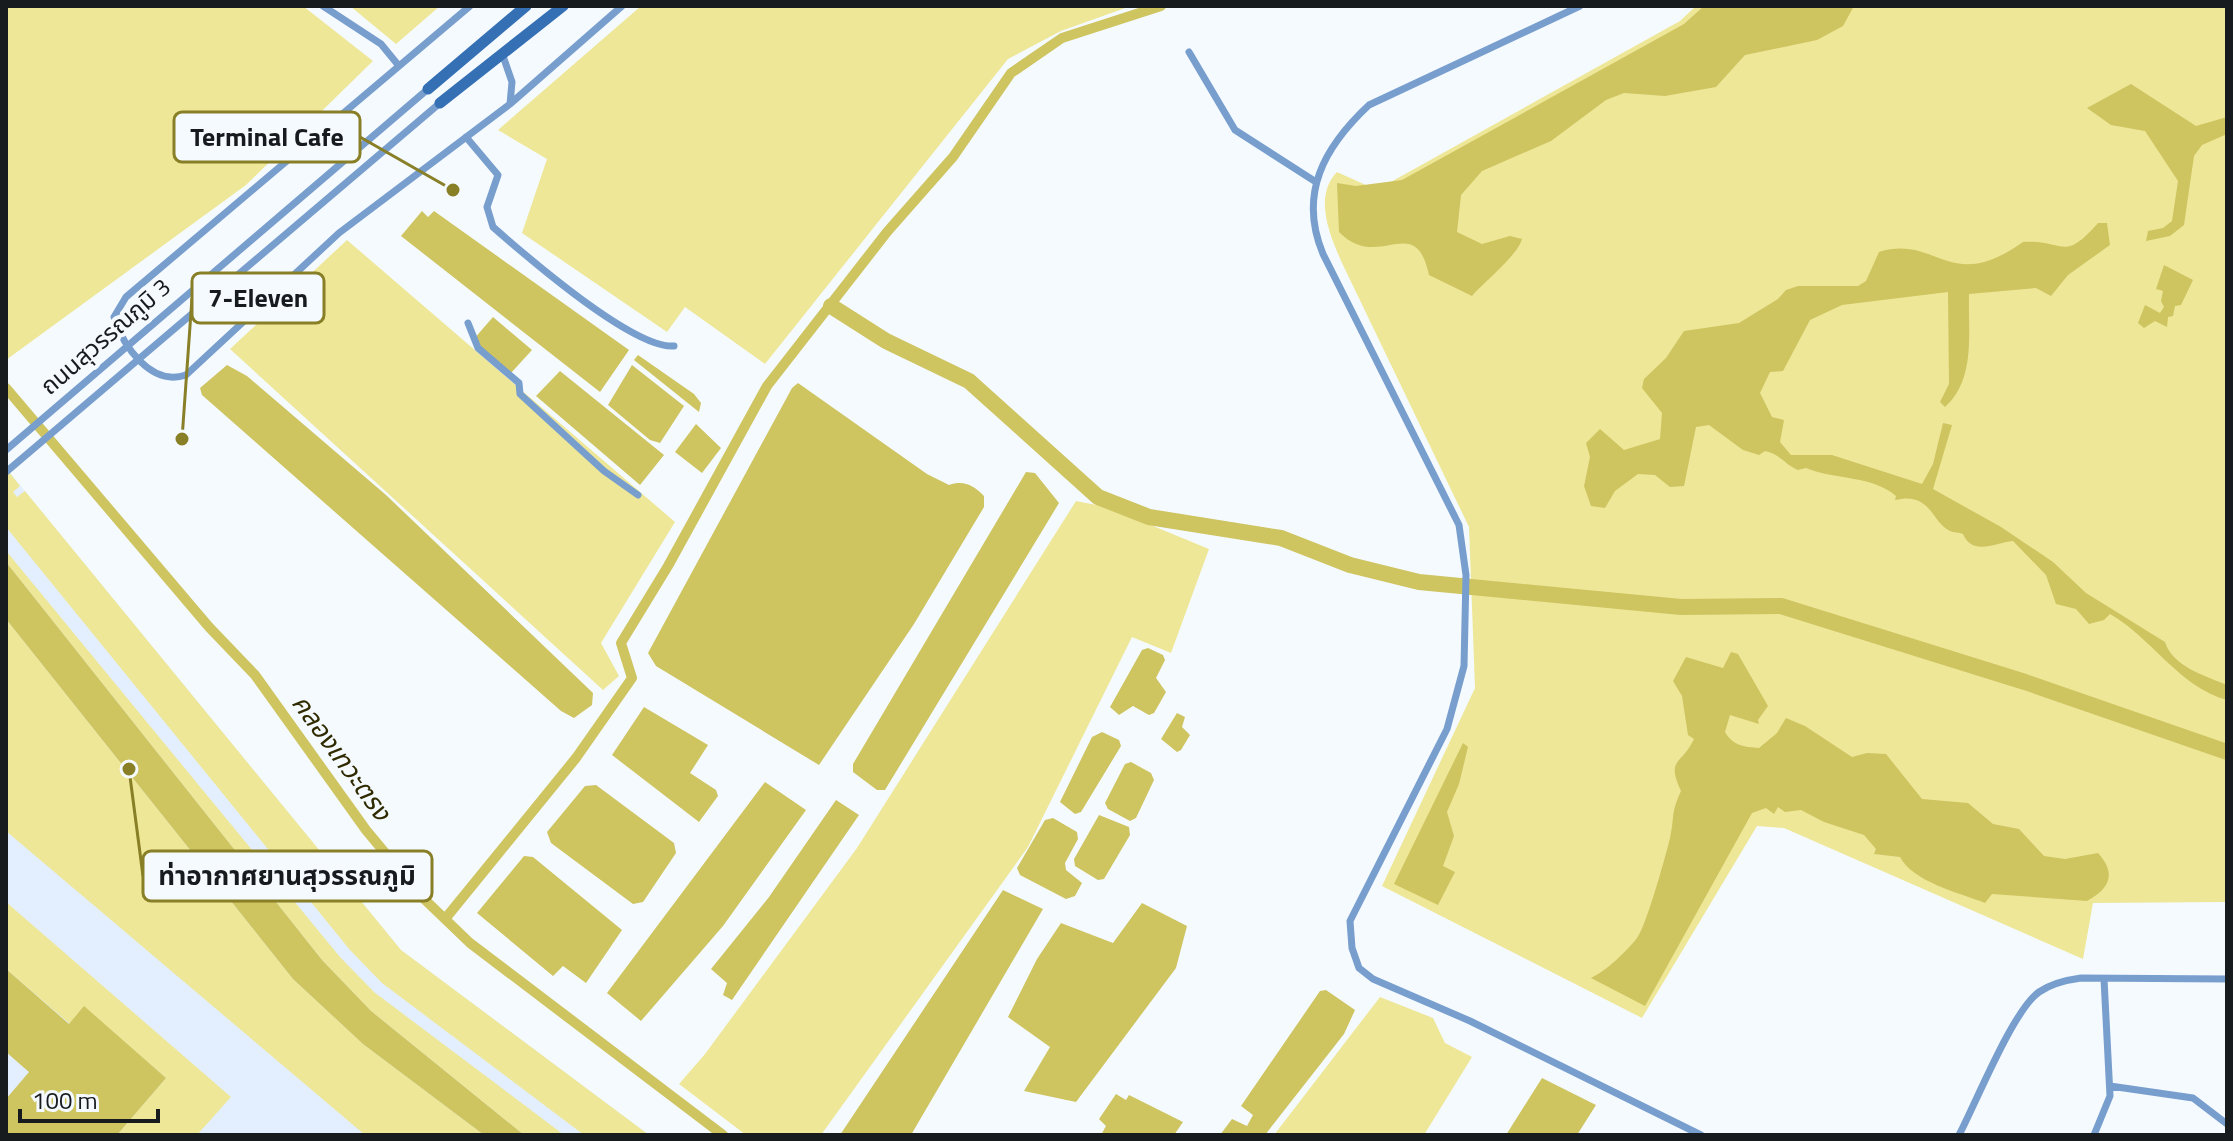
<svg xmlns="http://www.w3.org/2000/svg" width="2233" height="1141" viewBox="0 0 2233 1141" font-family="'Titillium Web','Noto Sans Thai',sans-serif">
<rect width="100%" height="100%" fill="#f5faff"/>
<path fill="#e3effe" d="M6,468l395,482 248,185h-643z"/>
<path fill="#eee798" d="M6,6h297l70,55 -127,124 -240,175z
M350,6h90l-44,38z
M641,6h490l-70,25 -53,28 -243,305 -80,-57 -18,25 -145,-99 25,-74 -49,-29z
M1696,6h531v896l-134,1 -10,56 -299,-131 -27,-2 -115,192 -260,-132 93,-198 -6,-161 -127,-264c-12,-27 -29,-66 -5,-91l31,14 21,-3 291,-162z
M347,240l328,282 -74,121 18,33 -16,14 -373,-341z
M6,468l14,18 -7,6 4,5 8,-6 376,459 248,185h-65l-202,-152 -32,-33 -344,-423z
M1076,501l31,6 102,42 -38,104 -39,-16 -104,210 -207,288h-75l-67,-51 26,-30 152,-206z
M7,552l333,405 34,35 190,143h-40l-153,-124 -49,-51 -316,-398z
M6,619l287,360 70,65 121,91h-119l-359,-304z
M6,902l225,195 -34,38h-80l49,-57 -82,-71 -14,17 -64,-55z
M1380,997l53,21 12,25 27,14 -48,78h-150z"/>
<path fill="#cec460" d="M1704,6h150l-11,20 -26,14 -72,15 -29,32 -51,9 -41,-3 -18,7 -55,41 -69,30 -21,24 -4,37 25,12 28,-8 12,3c-4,16 -38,43 -50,57l-43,-21c-14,-65 -50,-2 -90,-43l-2,-49 19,3 46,-6 282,-156z
M2131,84l65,42 31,-9v17l-25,11 -8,11 -10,69 -14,11 -24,5 2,-10 15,-3 9,-7 6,-40 -33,-50 -34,-6 -24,-17z
M422,211l6,6 6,-6 195,139 -29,42 -199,-156z
M2098,223h9l3,22 -42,30 -17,21 -15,-8 -67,6c-1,39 7,85 -24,113l-5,-5 9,-18 -1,-92 -106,13 -32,15 -27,51 -13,1 -10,21 12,24 12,3 -4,22 11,13h41l90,29 11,-20 10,-41 9,2 -19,64 68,38 52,35 33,31 79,49c7,24 40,34 62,43v15c-48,-13 -75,-62 -117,-86l-6,6 -15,4 -13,-15 -20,-5 -10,-29 -33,-34c-18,2 -41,15 -50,-7 -4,-2 -9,-1 -13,-3 -19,-9 -19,-40 -55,-31l1,-4c-24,-21 -62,-16 -90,-28l-8,2c-14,-6 -18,-16 -33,-19l-6,4 -16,-5 -34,-25 -13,2 -12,59 -14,1 -15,-12 -17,-1 -23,17 -10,17 -14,-2 -7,-20 6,-29 -4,-14 14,-14 24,21 36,-11 2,-26 -20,-25 2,-9 22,-21 18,-27 55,-8 39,-24 8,-9 12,-4h60l8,-5 13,-29c58,-18 70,43 144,-10 42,-3 39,22 75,-19z
M2164,265l29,15 -12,25 -6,1 -2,10 -5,1 -1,10 -12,-6 -11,7 -6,-5 7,-18 15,8 4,-6 -3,-6 2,-10 -7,-2z
M493,317l39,33 -21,23 -38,-33z
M638,355l56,39 7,9 -2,9 -65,-52z
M227,365l20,11 139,119 207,198 -1,12 -18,13 -13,-7 -359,-316 -2,-7z
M632,365l52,41 -24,37 -10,-3 -42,-35z
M560,371l104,84 -24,30 -104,-89z
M798,383l129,91 22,11c15,-5 24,0 35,11v11l-70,117 -95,141 -163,-99 -8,-13 144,-265z
M696,424l25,24 -19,25 -27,-21z
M1026,472l9,1 24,30 -174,287h-8l-24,-18v-8z
M6,562l316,398 49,51 153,124h-40l-121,-91 -70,-65 -287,-360z
M1148,648l15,7 2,5 -9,18 10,14 -12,21 -5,2 -16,-9 -14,9 -9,-8 32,-57z
M1731,652l7,2 30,52 -10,14 1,4 -29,-9 -5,17c8,14 20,15 34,16l18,-15 9,-15 19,8 47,31 15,-4 19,1 36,45 46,4 25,21 26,5 25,27 21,3 33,-6c18,20 13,35 -11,48l-95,-7 -7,9c-25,-10 -72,-21 -85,-46l-26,-3 2,-5 -12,-14 -40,-13 -23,-12 -16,2 -7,-5 -4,7 -8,-6 -14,5 -107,193 -54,-28c15,-7 35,-26 46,-40 9,-11 29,-83 33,-100 5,-22 0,-23 11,-47 -15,-33 0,-25 13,-52l-6,-4 -6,-39 -9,-15 13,-24 37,11z
M644,707l64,38 -18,28 26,17 2,6 -19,26 -87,-67z
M1177,713l8,4 -3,10 8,8 -9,15 -4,2 -16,-13z
M1102,732l17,8 2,6 -40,66 -6,2 -15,-12 32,-65z
M1463,743l5,4 -9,37 -12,28 7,24 -11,30 12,6 -17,33 -44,-21z
M1131,762l20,11 3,7 -18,38 -6,3 -22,-12 -3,-6 20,-39z
M765,782l41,28 -83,116 -82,95 -34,-28z
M596,785l78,58 2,10 -33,49 -10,2 -82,-61 -4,-11 38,-46z
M836,800l23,15 -127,185 -9,-5 4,-12 -16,-14 58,-72z
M1099,815l30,12 1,8 -26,44 -6,1 -23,-14 -1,-7z
M1053,818l24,14 1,7 -13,24 1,7 16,13 -7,13 -9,3 -46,-24 -3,-7 28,-48z
M524,856l9,1 89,73 -36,53 -23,-17 -10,10 -76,-63z
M1003,890l40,19 -132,226h-71z
M1142,903l45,23 -11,42 -100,134 -52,-11 26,-44 -42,-30 29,-58 24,-36 52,20z
M6,969l63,55 15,-18 82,72 -49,57h-111v-36l23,-27 -23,-20z
M1326,990l29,20 -11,24 -79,101h-45l12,-16 15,7 6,-11 -12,-9 79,-115z
M1542,1078l54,27 -19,30h-71z
M1116,1094l10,6 3,-5 54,27 -9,13h-73l5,-9 -7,-7z"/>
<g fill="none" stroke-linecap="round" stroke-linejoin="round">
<path stroke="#cec460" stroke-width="10" d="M6,388l203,239 46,48 111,155 55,66 49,47 253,192
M445,919l131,-161 56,-80 -11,-35 47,-77 99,-180 120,-154 66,-75 58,-84 51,-35 99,-32"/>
<path stroke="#cec460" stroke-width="16" d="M831,306l55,35 83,40 129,116 51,20 132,21 69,27 69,17 262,25 100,-1 244,76 202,70"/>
<path stroke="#789ece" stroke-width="7" d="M323,6l58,38 18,22
M470,6l-344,291 -12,20c9,29 37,70 72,58l153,-142 171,-129 2,-22 -10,-29
M1580,6l-211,99c-45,42 -71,89 -46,149l136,271 7,50 -2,91 -17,63 -97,192 2,27 7,20 14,11 97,42 231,114
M1189,52l46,78 81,52
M510,104l112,-98
M466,137l32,38 -11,32 6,20c33,29 140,122 181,119
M468,323l10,25 41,35 1,11 84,77 34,24
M6,450l422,-361
M6,472l434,-369
M2110,1086l83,12 34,26
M1959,1135c17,-32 54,-125 80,-143 13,-9 27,-12 42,-14l146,1
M2094,1135l16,-39 -6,-117"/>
<path stroke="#3570b5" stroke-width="11" d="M428,89l98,-83
M440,103l123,-97"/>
</g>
<g text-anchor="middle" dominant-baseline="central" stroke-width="8" stroke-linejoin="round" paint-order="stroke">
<g font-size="24" fill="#181b1e" stroke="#f5faff">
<text transform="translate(105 336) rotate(-41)">ถนนสุวรรณภูมิ 3</text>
</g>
<g font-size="26" font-style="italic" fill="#2f2a00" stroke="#f5faff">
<text transform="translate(342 757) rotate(54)">คลองเทวะตรง</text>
</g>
</g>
<path fill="none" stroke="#887f26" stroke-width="3" d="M453 190L360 137M182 439L192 298M129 769L143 876"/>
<g fill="#887f26" stroke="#f5faff" stroke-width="3">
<circle cx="453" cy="190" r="8"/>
<circle cx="182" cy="439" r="8"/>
<circle cx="129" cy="769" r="8"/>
</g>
<g fill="#f5faff" stroke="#887f26" stroke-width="3">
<rect x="174" y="112" width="186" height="50" rx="8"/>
<rect x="192" y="273" width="132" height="50" rx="8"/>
<rect x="143" y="851" width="289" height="50" rx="8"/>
</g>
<g font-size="26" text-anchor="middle" font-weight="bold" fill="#181b1e">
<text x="267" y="146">Terminal Cafe</text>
<text x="258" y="307">7-Eleven</text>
<text x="287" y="885">ท่าอากาศยานสุวรรณภูมิ</text>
</g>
<rect width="2233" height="1141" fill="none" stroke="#181b1e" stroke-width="16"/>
<path d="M20 1109v12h138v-12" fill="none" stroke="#181b1e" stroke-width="4"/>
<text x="32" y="1109" font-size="24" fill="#181b1e" stroke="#f5faff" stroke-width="6" paint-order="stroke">100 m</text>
</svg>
